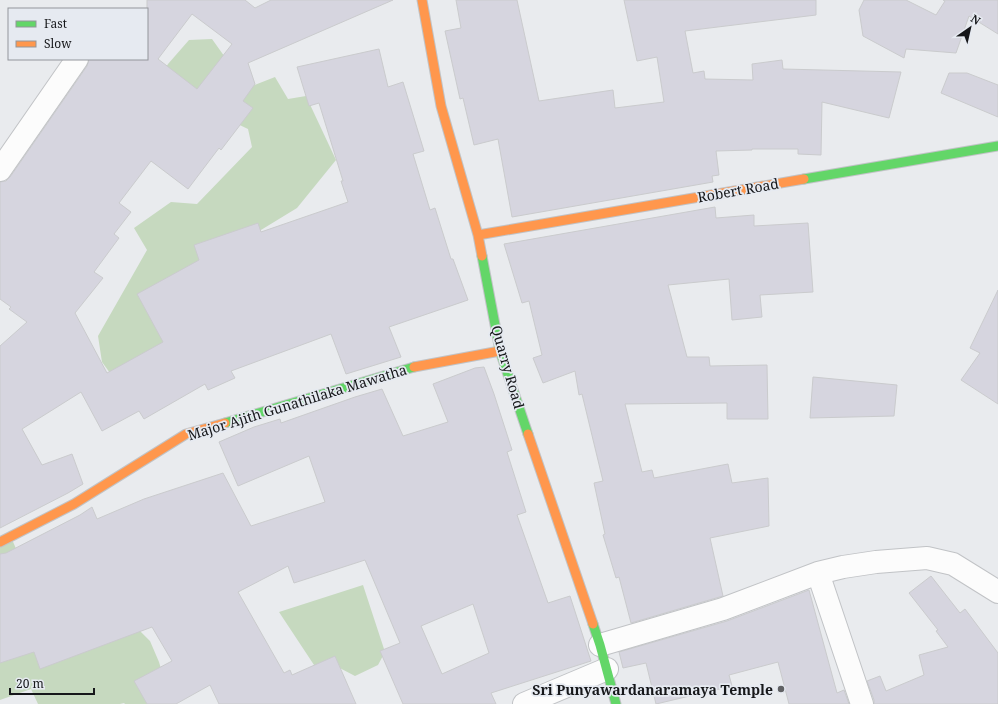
<svg xmlns="http://www.w3.org/2000/svg" width="998" height="704" viewBox="0 0 998 704" font-family="'Noto Serif',serif">
<rect width="100%" height="100%" fill="#e9ebee"/>
<path fill="#c6d9bf" d="M212,39l35,49 28,-11 13,22 18,-3 30,64 -39,48 -92,56 16,54 -103,66 -16,-22 -4,-26 49,-86 -13,-22 37,-26 26,2 55,-57 -4,-18 -46,-22 -52,-14 18,-29 21,-24z
M11,537l29,68 100,26 10,10 9,21 12,42h-46l-1,-1 -4,1h-82l-7,-15 -31,11v-158z
M363,585l22,67 -7,13 -23,11 -21,-11 -18,3 -37,-56z"/>
<path fill="#d6d5df" stroke="#cacbcd" fill-rule="evenodd" d="M147,0h98l10,8 16,-8h122l-145,63 7,21 -12,17 10,7 -32,42 -2,-2 -31,41 -37,-28 -32,42 12,9 -17,22 5,4 -25,34 9,6 -28,35 32,60 56,-31 -26,-48 62,-34 -5,-15 64,-22 3,9 87,-30 -7,-21h2l-24,-78 -10,3 -12,-39 82,-18 9,38 15,-5 21,69 -11,3 17,56 5,-2 16,51h2l15,41 -79,27 12,30 -55,17 -15,-40 -100,37 4,7 -27,12 -3,-6 -61,35 -5,-8 -37,20 -21,-39 -59,37 20,36 30,-11 11,30 -15,9 -68,35v-182l27,-24 -18,-13 2,-2 -11,-8v-117l6,-1 4,-4 77,-111 2,-7h58zM192,14l40,30 -35,45 -39,-30z
M456,0h61l22,101 74,-11 2,18 49,-6 -7,-45 -20,4 -13,-61h192v15l-131,16 8,42 11,-2 1,8 48,1 -1,-16 30,-4 1,9 118,3 -12,46 -67,-16 -1,53 -23,-1v-5h-46v1l-36,1 3,24 -7,1 1,6 -201,35 -14,-78 -24,6 -11,-47 -3,1 -15,-68 16,-3z
M864,0h42l30,15 9,-14 -2,-1h55v34l-29,-18 -13,37 -50,-4 -2,9 -41,-22 -4,-26z
M949,73h18l31,12v32l-57,-24z
M715,207l1,11 38,-3v11l54,-3 5,69 -53,3 2,22 -30,3 -3,-41 -61,6 19,72h22l1,9 57,-1 1,54h-41v-16l-102,1 17,68 10,-2 2,8 74,-14 4,19 36,-5 1,48 -59,12 13,58 -92,27 -12,-46 -3,1 -13,-43 2,-1 -11,-51 9,-2 -21,-87 -3,1 -4,-24 -32,12 -10,-25 9,-3 -13,-54 -7,2 -18,-59z
M998,290v114l-37,-24 19,-27 -10,-5z
M484,367l10,27 18,56 -5,2 19,60 -9,3 31,88 22,-7 21,65 -100,32 5,11h-93l-23,-53 20,-8 -35,-83 -71,23 -6,-17 -50,26 46,81 6,-3 2,5 43,-19 21,48h-137l-9,-19 -34,19h-29l-13,-23 38,-20 -20,-34 -112,42 -6,-17 -34,11v-109l6,-1 74,-38 12,-8 5,12 47,-20 79,-26 28,53 74,-24 -16,-46 -71,30 -19,-44 35,-15 26,-8 1,4 74,-26 27,-8 21,47 45,-14 -15,-38 42,-16zM473,604l16,49 -47,21 -21,-48z
M813,377l84,8 -3,31 -84,2z
M931,576l29,37 5,-4 33,44v51h-124v-4l-7,-19 13,-5 6,15 38,-16 -5,-20 29,-8 -12,-16 2,-1 -29,-37z
M809,590l28,103 7,-3 5,14h-60l-11,-42 -49,13 3,11 -76,18 -10,-41 -23,5 -4,-16 108,-31z"/>
<g fill="none" stroke-linecap="round" stroke-linejoin="round">
<g stroke="#c1c3c6" stroke-width="24">
<path id="street" d="M0,170l77,-111
M818,573l44,131
M600,645l123,-36 95,-36 25,-6 33,-5 51,-4 26,6 45,28
M524,704l83,-35"/>
</g>
<g stroke="#c1c3c6" stroke-width="11">
<path id="fast" d="M804,179l194,-33
M482,256l18,95 28,83
M225,423l189,-56
M593,624l7,21 16,59"/>
</g>
<g stroke="#c1c3c6" stroke-width="11">
<path id="slow" d="M422,0l19,106 37,129 4,21
M478,235l326,-56
M414,367l86,-16
M528,434l65,190
M0,542l74,-38 112,-70 39,-11"/>
</g>
<use href="#street" stroke="#fcfcfc" stroke-width="22"/>
<use href="#fast" stroke="#63d668" stroke-width="9"/>
<use href="#slow" stroke="#ff974d" stroke-width="9"/>
</g>
<circle fill="#606164" stroke="#e6eaf1" stroke-width="1.5" cx="781" cy="689" r="4"/>
<g text-anchor="middle" dominant-baseline="central" stroke-width="3.5" stroke-linejoin="round" paint-order="stroke">
<g font-size="14" fill="#16171a" stroke="#e6eaf1">
<text transform="translate(738 190) rotate(-10)">Robert Road</text>
<text transform="translate(508 367) rotate(74)">Quarry Road</text>
<text transform="translate(297 402) rotate(-17)">Major Ajith Gunathilaka Mawatha</text>
</g>
<g font-size="14" font-weight="bold" fill="#16171a" stroke="#e6eaf1" text-anchor="end">
<text x="773" y="689">Sri Punyawardanaramaya Temple</text>
</g>
</g>
<rect x="8" y="8" width="140" height="52" fill="#e6eaf1" stroke="#93969b"/>
<rect x="16" y="21" width="20" height="6" fill="#63d668" stroke="#93969b"/>
<text x="44" y="28" font-size="12" fill="#16171a">Fast</text>
<rect x="16" y="41" width="20" height="6" fill="#ff974d" stroke="#93969b"/>
<text x="44" y="48" font-size="12" fill="#16171a">Slow</text>
<g transform="translate(970 28) rotate(34)" stroke="#e6eaf1" stroke-width="3" paint-order="stroke">
<path d="M0-3L7 15L0 10L-7 15Z" fill="#16171a"/>
<text y="-6" font-size="11" font-weight="bold" text-anchor="middle" fill="#16171a">N</text>
</g>
<path d="M10 688v6h84v-6" fill="none" stroke="#16171a" stroke-width="2"/>
<text x="16" y="688" font-size="12" fill="#16171a" stroke="#e6eaf1" stroke-width="3" paint-order="stroke">20 m</text>
</svg>
